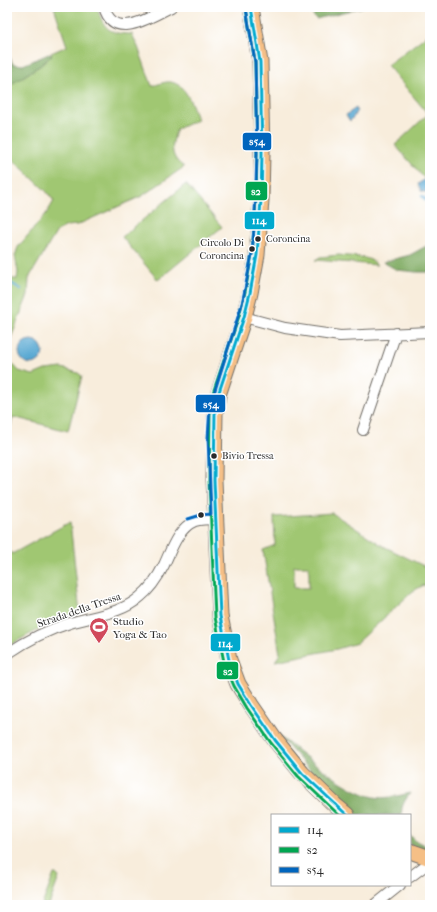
<svg xmlns="http://www.w3.org/2000/svg" width="437" height="912" viewBox="0 0 437 912" font-family="'IM FELL French Canon',serif">
<rect width="100%" height="100%" fill="#fff"/>
<filter id="ink" filterUnits="userSpaceOnUse"><feTurbulence type="fractalNoise" baseFrequency=".025" numOctaves="2"/><feDisplacementMap in="SourceGraphic" scale="8" xChannelSelector="R" yChannelSelector="G"/><feConvolveMatrix kernelMatrix="1 2 1 2 8 2 1 2 1" color-interpolation-filters="sRGB"/></filter>
<filter id="wash" filterUnits="userSpaceOnUse"><feTurbulence type="fractalNoise" baseFrequency=".012" numOctaves="4" result="noise"/><feDisplacementMap in="SourceGraphic" scale="16" xChannelSelector="R" yChannelSelector="G"/><feGaussianBlur stdDeviation="0.9" result="paint"/><feColorMatrix in="noise" values="0 0 0 0 0 0 0 0 0 0 0 0 0 0 0 0 0 1.4 0 .05"/><feComposite in="paint" operator="in"/></filter>
<g filter="url(#wash)">
<rect width="100%" height="100%" fill="#f8eddc"/>
<path fill="#a0c772" stroke="#66794e" fill-rule="evenodd" d="M54,7h43c7,22 11,27 35,27l6,13 14,39c5,-1 13,-5 19,-4 16,3 22,25 26,38l-20,9c-6,15 -8,28 7,38l-42,29 -65,29 -10,1 -10,5 -28,47 -1,17 -17,43 -2,10 -1,11 11,12 14,4 12,-5 17,-2 16,5 4,3 -14,55 -55,-14 -6,23v-163l6,2h4l1,-7 -3,-16 3,-9 28,-33 8,-13 -8,-10 -39,-37v-67l34,-22 11,-10 -1,-2 16,-7z
M430,33v139l-5,7 -30,-34 33,-31 -41,-49z
M186,184l36,43 -64,53 -36,-43z
M339,255c11,2 31,0 38,10l-62,-5 5,-3z
M332,513l51,33 47,23v17l-6,-1 -11,6 -56,52 -20,6 -62,12 5,-7 -17,-104 12,-5 -1,-28zM294,566h15v22h-15z
M70,522l10,91c-26,9 -50,20 -73,34v-99l5,6z
M54,874h2l3,3 -10,28h-7z"/>
<path fill="#80ac64" stroke="#566c48" d="M306,7h57l-47,12z
M7,51l6,13 10,1 28,-12 1,2 -11,10 -34,22z
M430,244v28h-14l-19,-2 -14,-8 27,-7z
M278,735c23,18 68,56 96,62 11,2 24,-1 36,-4 -4,6 -10,14 -8,22h-46c-28,-24 -53,-52 -78,-80z
M410,835l6,6 14,7v4l-20,-7z"/>
<path fill="#57a7d2" stroke="#41697e" d="M356,108l1,2 -4,8 -3,3 -4,-6z
M425,179l5,1v11l-1,2 -8,-2 -3,-7z
M19 352a12 12 0 1 1 24 0a12 12 0 1 1-24 0Z"/>
<g fill="none" stroke-linecap="round" stroke-linejoin="round">
<path stroke="#57a7d2" stroke-width="2.5" d="M422,196l8,8
M7,281l14,8"/>
</g>
</g>
<g filter="url(#ink)">
<g fill="none" stroke-linecap="round" stroke-linejoin="round">
<g stroke="#736f69" stroke-width="12">
<path id="minor" d="M104,7c10,35 46,10 67,0
M244,317l41,11 55,8 90,-4
M363,430l33,-97
M7,654c19,-13 40,-24 63,-31 23,-7 51,-9 70,-26 10,-8 18,-20 24,-32 7,-15 14,-37 31,-44 6,-2 14,-2 21,-2
M410,877l20,-15
M375,905l25,-20"/>
</g>
<g stroke="#736f69" stroke-width="17">
<path id="primary" d="M251,7l9,55 2,91 -1,47 -4,55 -7,38 -6,24 -26,78 -3,17 -1,68 6,136 9,44 9,24 13,21 24,35 27,33 33,32 12,10
M410,851l20,7"/>
</g>
<use href="#minor" stroke="#fff" stroke-width="10"/>
<use href="#primary" stroke="#f5bf86" stroke-width="15"/>
<g stroke="#fff" stroke-width="6">
<path id="bus-1" d="M251,7l9,55 2,91 -1,47 -4,55 -7,38 -6,24 -26,78 -3,17 -1,68 6,136 9,44 9,24 13,21 24,35 27,33 45,42"/>
</g>
<g stroke="#fff" stroke-width="6">
<path id="bus-2" d="M246,8l9,54 2,91 -1,47 -4,54 -7,38 -6,24 -26,77 -3,19 -1,68 6,137 9,45 10,24 13,22 24,35 27,33 41,39"/>
</g>
<g stroke="#fff" stroke-width="6">
<path id="bus-3" d="M188,519l13,-4 10,-1 -3,-76 2,-32 32,-102 10,-50 3,-40 2,-61 -2,-91 -9,-54"/>
</g>
<use href="#bus-1" stroke="#00a9ce" stroke-width="3"/>
<use href="#bus-2" stroke="#00a651" stroke-width="3"/>
<use href="#bus-3" stroke="#0065bd" stroke-width="3"/>
</g>
</g>
<defs>
<g id="stadium-pin" transform="scale(1)"><path d="M0 17L-7.5 6A9.5 9.5 0 1 1 7.5 6Z" fill="#d1495b" stroke="#fff"/><path d="M0-5a6.5 5 0 1 0 0 10a6.5 5 0 1 0 0-10ZM-3.5-1.8h7v3.6h-7Z" fill="#fff"/></g>
</defs>
<g fill-rule="evenodd">
<use href="#stadium-pin" x="99" y="627"/>
</g>
<g fill="#2b2b2b" stroke="#fff" stroke-width="1.5">
<circle cx="258" cy="239" r="3.5"/>
<circle cx="252" cy="249" r="3.5"/>
<circle cx="214" cy="456" r="3.5"/>
<circle cx="201" cy="515" r="3.5"/>
</g>
<g text-anchor="middle" dominant-baseline="central" stroke-width="3" stroke-linejoin="round" paint-order="stroke">
<g font-size="10" fill="#2b2b2b" stroke="#fff" text-anchor="start">
<text x="266" y="239">Coroncina</text>
<text x="244" y="243" text-anchor="end">Circolo Di<tspan x="244" dy="13">Coroncina</tspan></text>
<text x="222" y="456">Bivio Tressa</text>
</g>
<g font-size="11" fill="#2b2b2b" stroke="#fff">
<text transform="translate(79 610) rotate(-19)">Strada della Tressa</text>
</g>
<g font-size="11" fill="#2b2b2b" stroke="#fff" text-anchor="start">
<text x="113" y="621">Studio<tspan x="113" dy="13">Yoga &amp; Tao</tspan></text>
</g>
</g>
<g stroke="#fff" stroke-width="1.5">
<rect x="242" y="132" width="30" height="19" rx="4" fill="#0065bd"/>
<rect x="245" y="181" width="23" height="20" rx="4" fill="#00a651"/>
<rect x="244" y="211" width="31" height="19" rx="4" fill="#00a9ce"/>
<rect x="195" y="394" width="31" height="19" rx="4" fill="#0065bd"/>
<rect x="210" y="633" width="31" height="19" rx="4" fill="#00a9ce"/>
<rect x="216" y="661" width="23" height="19" rx="4" fill="#00a651"/>
</g>
<g font-size="11" text-anchor="middle" font-weight="bold" fill="#fff">
<text x="257" y="145">s54</text>
<text x="256" y="195">s2</text>
<text x="259" y="224">114</text>
<text x="211" y="408">s54</text>
<text x="225" y="647">114</text>
<text x="228" y="675">s2</text>
</g>
<rect width="437" height="912" fill="none" stroke="#fff" stroke-width="24"/>
<rect x="271" y="814" width="140" height="72" fill="#ffffff" stroke="#aaaaaa"/>
<rect x="279" y="827" width="20" height="6" fill="#00a9ce" stroke="#aaaaaa"/>
<text x="307" y="834" font-size="12" fill="#2b2b2b">114</text>
<rect x="279" y="847" width="20" height="6" fill="#00a651" stroke="#aaaaaa"/>
<text x="307" y="854" font-size="12" fill="#2b2b2b">s2</text>
<rect x="279" y="867" width="20" height="6" fill="#0065bd" stroke="#aaaaaa"/>
<text x="307" y="874" font-size="12" fill="#2b2b2b">s54</text>
</svg>
